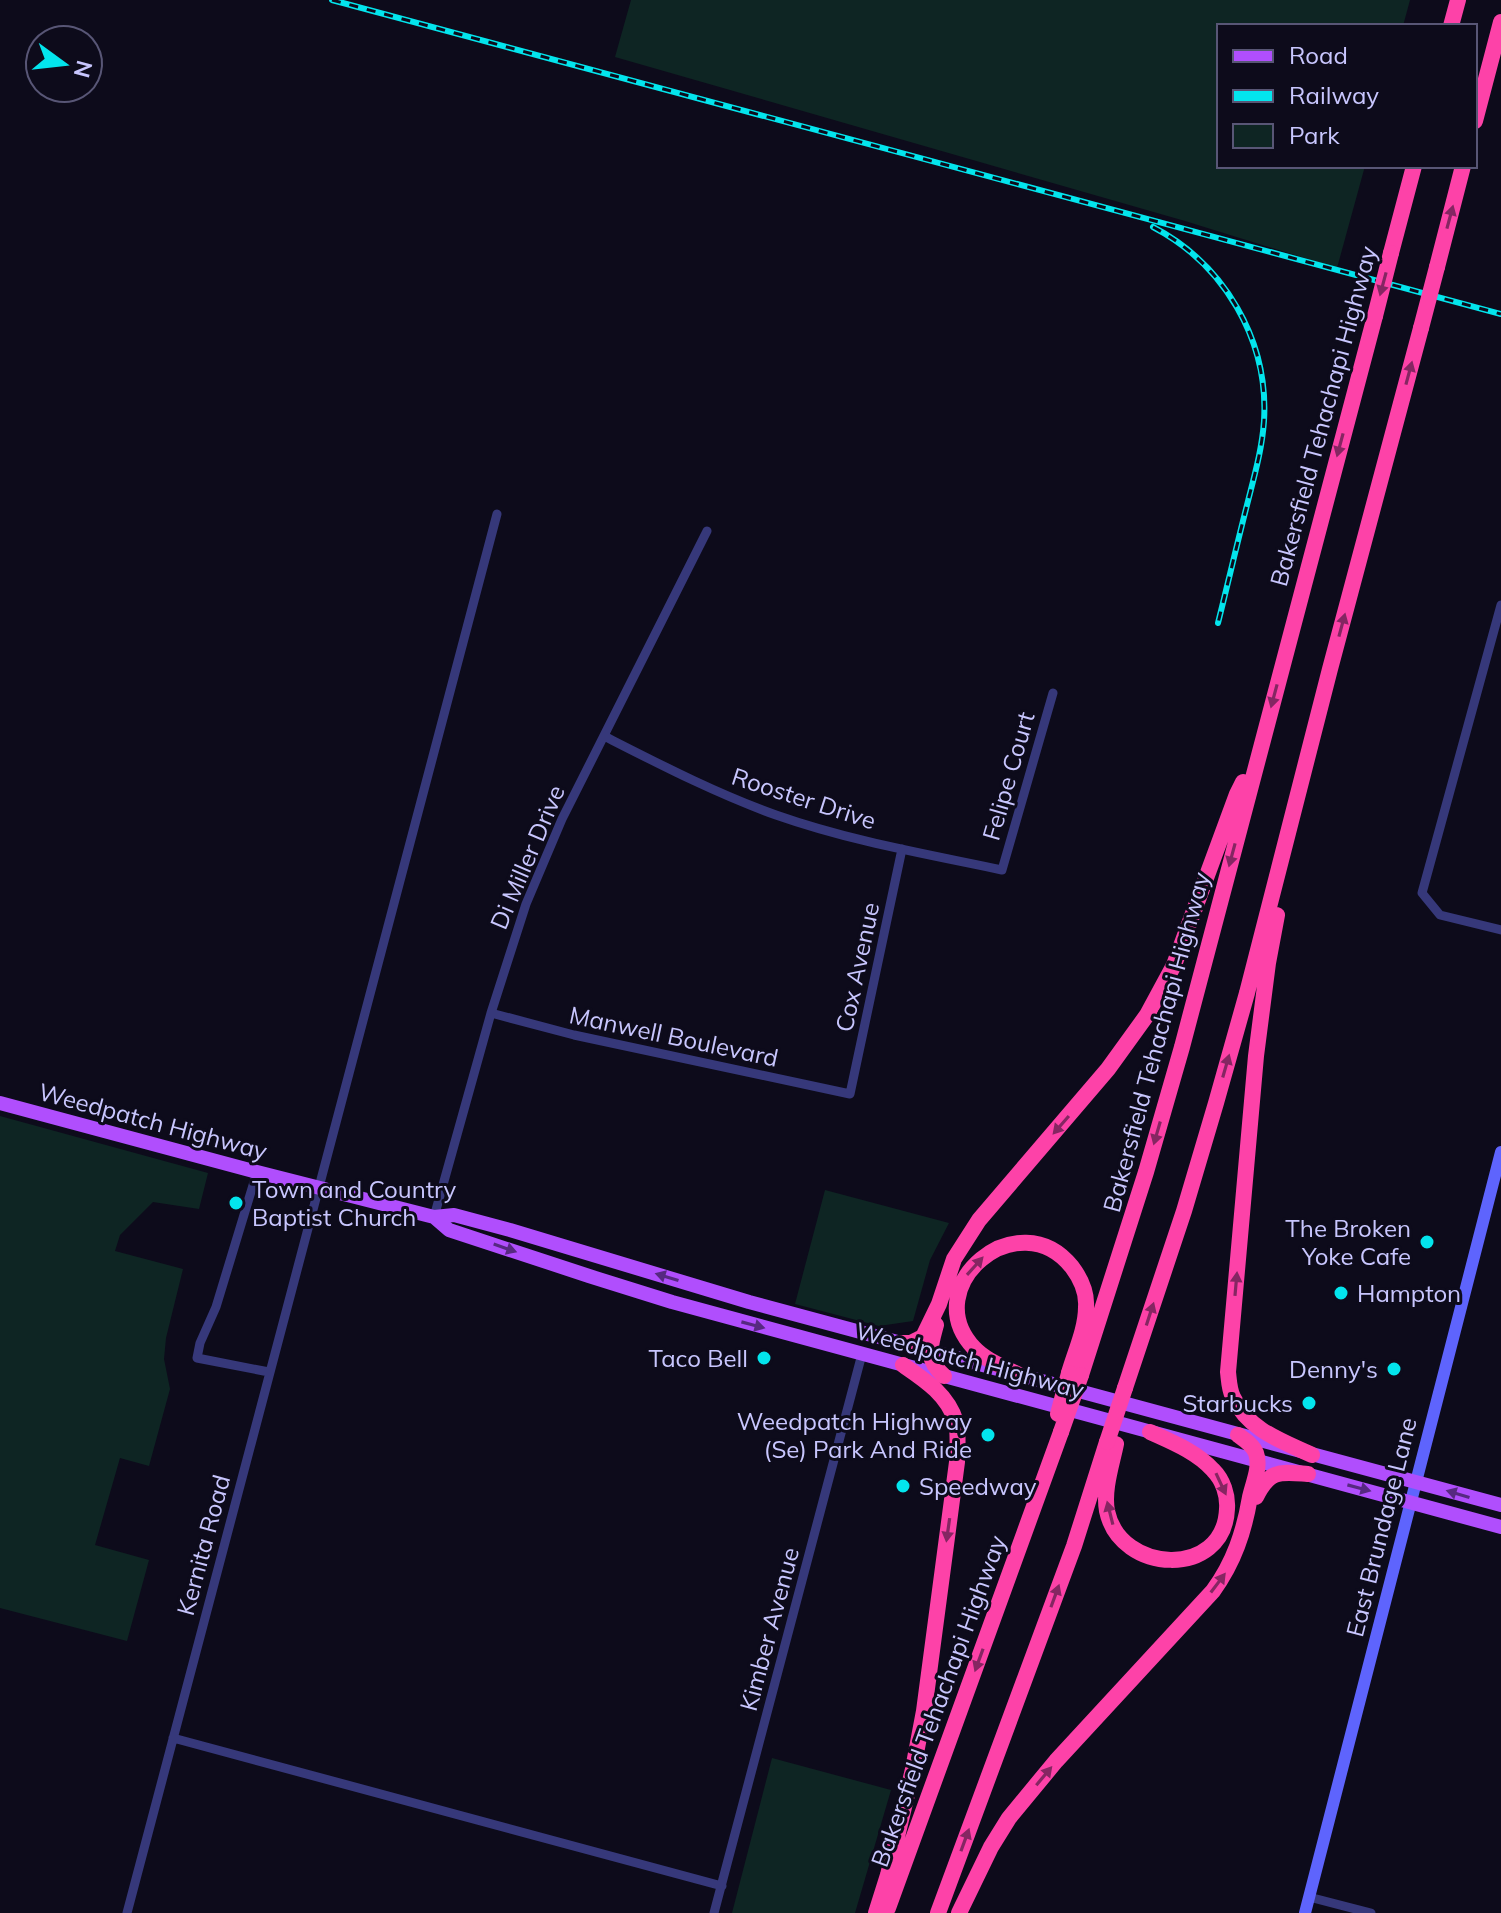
<svg xmlns="http://www.w3.org/2000/svg" width="1501" height="1913" viewBox="0 0 1501 1913" font-family="Mulish,sans-serif">
<rect width="100%" height="100%" fill="#0d0b1b"/>
<path fill="#0e2523" d="M631,0h779l-7,26h-184v140h146l-28,102 -152,-47 -570,-164z
M0,1116l208,57 -9,36 -46,-7 -33,33 -5,16 68,18 -17,69 -2,21 6,30 -21,77 -29,-8 -25,87 54,15 -22,81 -127,-33z
M825,1190l124,33 -19,37 -17,61 -34,5 -84,-22z
M772,1758l119,32 -36,123h-123z"/>
<g fill="none" stroke-linecap="round" stroke-linejoin="round">
<path stroke="#36387a" stroke-width="9" d="M1501,605l-79,288 18,22 61,15
M604,736c57,29 113,58 172,79 74,26 150,39 226,55l51,-177
M491,1013l83,22 276,59 52,-245
M257,1172l-41,135 -16,36 -3,15 72,14
M434,1217l57,-204 35,-109 36,-85 145,-288
M173,1738l549,148
M1309,1897l62,16
M127,1913l370,-1399
M714,1913l148,-559"/>
<path stroke="#5e64fd" stroke-width="12" d="M1305,1913l196,-761"/>
<path stroke="#b04efd" stroke-width="14" d="M0,1103l257,69 177,45 20,-2 56,15 239,72 752,203
M434,1217l15,13 140,46 83,26 829,225"/>
<path stroke="#fd42a8" stroke-width="16" d="M1451,26l7,-26
M1475,121l26,-99
M1391,253l23,-87
M1437,267l26,-101
M1277,915l-9,48 -12,93 -28,316c1,8 1,17 5,25 15,33 49,44 79,58
M936,1325c-6,22 -11,34 8,51
M900,1343h11l12,-6 16,-33 15,-45 25,-39 129,-151 39,-54 27,-50 63,-171 6,-12
M1081,1375l65,-203 36,-125 193,-731
M1021,1376c-15,-8 -35,-15 -47,-28 -58,-62 45,-148 98,-81 9,12 15,26 14,40 0,22 -11,45 -17,66
M1125,1388l59,-177 32,-108 31,-110 83,-324 91,-341
M1116,1444c-4,20 -13,46 -9,67 13,63 117,68 120,-2 1,-14 -4,-29 -14,-39 -16,-18 -41,-28 -63,-38
M1256,1497c14,-28 24,-25 52,-23
M888,1908l173,-476
M876,1913l12,-38 25,-106 11,-58 33,-249c0,-13 2,-28 -1,-40 -8,-27 -31,-42 -53,-57
M938,1913l136,-367 33,-104
M959,1913l32,-66 18,-29 47,-57 157,-170c21,-29 31,-59 37,-94 3,-14 11,-30 6,-44 -3,-8 -11,-13 -18,-18"/>
<g stroke="#03e5ed" stroke-width="6">
<path id="rail" d="M332,0l1169,314
M1153,227c71,37 116,113 111,194 -2,29 -10,56 -17,84 -10,39 -19,78 -29,118"/>
</g>
<use href="#rail" stroke="#0d0b1b" stroke-width="3" stroke-dasharray="9" stroke-linecap="butt"/>
<path stroke="#fd42a8" stroke-width="16" d="M1375,316l16,-63
M1421,328l16,-61
M1058,1414l11,-41
M1061,1432l20,-57
M1107,1442l18,-54"/>
</g>
<defs><path id="oneway-solid" d="M-6-.8H1V-3.2L6.5 0L1 3.2V.8H-6Z" transform="scale(2)"/></defs>
<g fill="#852662">
<use href="#oneway-solid" transform="translate(1450 217) rotate(-75)"/>
<use href="#oneway-solid" transform="translate(1383 284) rotate(105)"/>
<use href="#oneway-solid" transform="translate(1409 373) rotate(-75)"/>
<use href="#oneway-solid" transform="translate(1340 445) rotate(105)"/>
<use href="#oneway-solid" transform="translate(1342 625) rotate(-75)"/>
<use href="#oneway-solid" transform="translate(1274 696) rotate(105)"/>
<use href="#oneway-solid" transform="translate(1232 855) rotate(105)"/>
<use href="#oneway-solid" transform="translate(1226 1066) rotate(-74)"/>
<use href="#oneway-solid" transform="translate(1061 1125) rotate(131)"/>
<use href="#oneway-solid" transform="translate(1157 1133) rotate(106)"/>
<use href="#oneway-solid" transform="translate(975 1266) rotate(-48)"/>
<use href="#oneway-solid" transform="translate(1236 1284) rotate(-85)"/>
<use href="#oneway-solid" transform="translate(1150 1314) rotate(-72)"/>
<use href="#oneway-solid" transform="translate(1221 1484) rotate(65)"/>
<use href="#oneway-solid" transform="translate(1110 1513) rotate(-104)"/>
<use href="#oneway-solid" transform="translate(948 1530) rotate(98)"/>
<use href="#oneway-solid" transform="translate(1218 1583) rotate(-53)"/>
<use href="#oneway-solid" transform="translate(1055 1596) rotate(-70)"/>
<use href="#oneway-solid" transform="translate(979 1660) rotate(110)"/>
<use href="#oneway-solid" transform="translate(1044 1776) rotate(-50)"/>
<use href="#oneway-solid" transform="translate(965 1840) rotate(-70)"/>
</g>
<g fill="#562981">
<use href="#oneway-solid" transform="translate(505 1248) rotate(19)"/>
<use href="#oneway-solid" transform="translate(667 1277) rotate(-163)"/>
<use href="#oneway-solid" transform="translate(753 1325) rotate(15)"/>
<use href="#oneway-solid" transform="translate(1359 1488) rotate(15)"/>
<use href="#oneway-solid" transform="translate(1458 1494) rotate(-163)"/>
</g>
<g fill="#03e5ed" stroke="#0d0b1b" stroke-width="3">
<circle cx="236" cy="1203" r="8"/>
<circle cx="1427" cy="1242" r="8"/>
<circle cx="1341" cy="1293" r="8"/>
<circle cx="764" cy="1358" r="8"/>
<circle cx="1394" cy="1369" r="8"/>
<circle cx="1309" cy="1403" r="8"/>
<circle cx="988" cy="1435" r="8"/>
<circle cx="903" cy="1486" r="8"/>
</g>
<g text-anchor="middle" dominant-baseline="central" stroke-width="6" stroke-linejoin="round" paint-order="stroke">
<g font-size="24" fill="#c8c6fe" stroke="#0d0b1b">
<text transform="translate(1323 416) rotate(-75)">Bakersfield Tehachapi Highway</text>
<text transform="translate(1008 776) rotate(-74)">Felipe Court</text>
<text transform="translate(804 798) rotate(18)">Rooster Drive</text>
<text transform="translate(527 857) rotate(-67)">Di Miller Drive</text>
<text transform="translate(857 967) rotate(-78)">Cox Avenue</text>
<text transform="translate(674 1036) rotate(12)">Manwell Boulevard</text>
<text transform="translate(1156 1042) rotate(-75)">Bakersfield Tehachapi Highway</text>
<text transform="translate(153 1121) rotate(15)">Weedpatch Highway</text>
<text transform="translate(970 1360) rotate(15)">Weedpatch Highway</text>
<text transform="translate(1381 1527) rotate(-76)">East Brundage Lane</text>
<text transform="translate(203 1545) rotate(-75)">Kernita Road</text>
<text transform="translate(769 1629) rotate(-75)">Kimber Avenue</text>
<text transform="translate(938 1701) rotate(-70)">Bakersfield Tehachapi Highway</text>
</g>
<g font-size="24" fill="#c8c6fe" stroke="#0d0b1b" text-anchor="end">
<text x="252" y="1189" text-anchor="start">Town and Country<tspan x="252" dy="28">Baptist Church</tspan></text>
<text x="1411" y="1228">The Broken<tspan x="1411" dy="28">Yoke Cafe</tspan></text>
<text x="1357" y="1293" text-anchor="start">Hampton</text>
<text x="748" y="1358">Taco Bell</text>
<text x="1378" y="1369">Denny's</text>
<text x="1293" y="1403">Starbucks</text>
<text x="972" y="1421">Weedpatch Highway<tspan x="972" dy="28">(Se) Park And Ride</tspan></text>
<text x="919" y="1486" text-anchor="start">Speedway</text>
</g>
</g>
<rect x="1217" y="24" width="260" height="144" fill="#0d0b1b" stroke="#585676" stroke-width="2"/>
<rect x="1233" y="50" width="40" height="12" fill="#b04efd" stroke="#585676" stroke-width="2"/>
<text x="1289" y="64" font-size="24" fill="#c8c6fe">Road</text>
<rect x="1233" y="90" width="40" height="12" fill="#03e5ed" stroke="#585676" stroke-width="2"/>
<text x="1289" y="104" font-size="24" fill="#c8c6fe">Railway</text>
<rect x="1233" y="124" width="40" height="24" fill="#0e2523" stroke="#585676" stroke-width="2"/>
<text x="1289" y="144" font-size="24" fill="#c8c6fe">Park</text>
<g transform="translate(64 64) rotate(105)"><circle r="38" fill="#0d0b1b" stroke="#585676" stroke-width="2"/>
<path d="M0-6L14 30L0 20L-14 30Z" fill="#03e5ed"/>
<text y="-12" font-size="22" font-weight="bold" text-anchor="middle" fill="#c8c6fe">N</text>
</g>
</svg>
